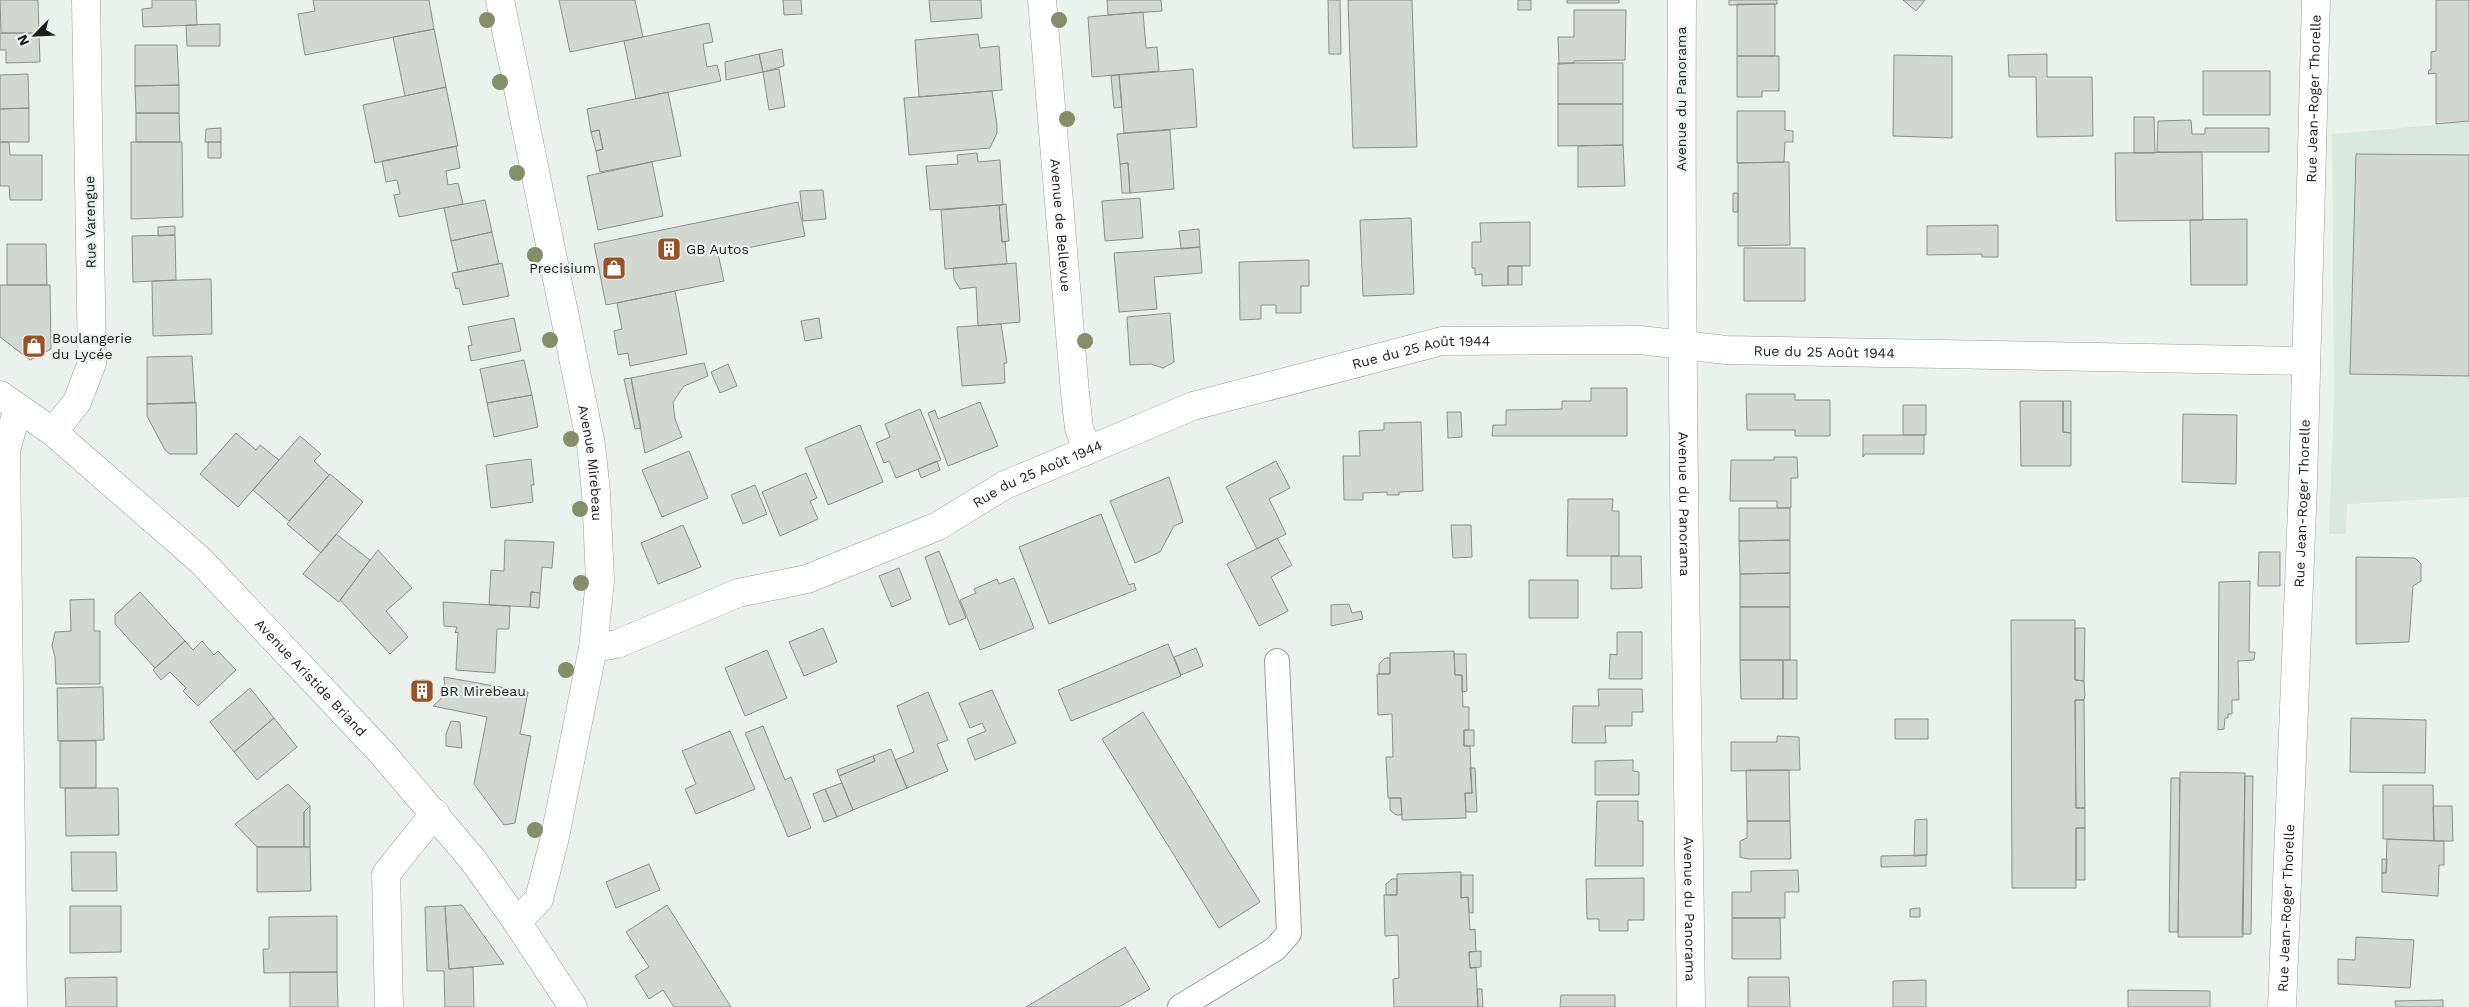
<svg xmlns="http://www.w3.org/2000/svg" width="2469" height="1007" viewBox="0 0 2469 1007" font-family="'Work Sans',sans-serif">
<rect width="100%" height="100%" fill="#ebf2ee"/>
<path fill="#dae8e0" d="M2469,122v375l-122,7 -1,30h-17l5,-136 -2,-264z"/>
<path fill="#d2d7d1" stroke="#8b8f8a" d="M0,0h38l1,33h-38z
M152,0h44l1,25 -54,2 -1,-18 10,-1z
M313,0h116l5,29 -129,26 -7,-41 17,-3z
M559,0h76l8,37 -73,15z
M783,0h18l1,14 -18,1z
M929,0h52l1,18 -51,4z
M1107,0h54l1,11 -54,4z
M1328,0h12l1,54h-12z
M1348,0h64l5,147 -64,1z
M1518,0h13v10h-13z
M1567,0h52v3h-52z
M1729,0h48v4l-48,1z
M1903,0h22l-9,11z
M2436,0h33v121l-33,3v-51l-8,1 1,-4h2v-18l5,-1z
M1737,4h38v52h-38z
M1574,10h52l-1,50 -51,1v2l-15,1 -1,-27h16z
M1143,12l3,36 11,-1 2,24 -67,6 -4,-60z
M709,23l4,19 -10,2 4,23 10,-2 4,16 -85,18 -12,-58z
M220,24v22h-33l-1,-21z
M434,29l12,58 -41,9 -12,-59z
M0,33h39l1,29 -34,1v-13h-6z
M978,34l2,14 19,-2 3,44 -83,7 -4,-57z
M135,45h42l2,40 -44,1z
M782,49l2,17 -21,6 -4,-18z
M759,54l4,18 -37,8 -1,-18z
M2047,54v23h45l1,59 -56,1 -1,-60h-27l-1,-22z
M1894,55l58,1v82l-59,-2z
M1737,56h42v35h-17v6h-25z
M1558,63h65v41h-65z
M779,69l6,38 -16,3 -6,-38z
M1193,69l4,58 -73,6 -5,-58z
M2203,71h67v44h-67z
M28,74l1,34 -29,1v-34z
M1119,75l3,32 -8,1 -3,-32z
M179,85v28h-43l-1,-27z
M446,87l12,59 -83,17 -12,-58z
M992,91l5,34v8l-7,15 -81,7 -5,-57z
M668,92l13,64 -81,16 -4,-21 7,-2 -4,-19 -8,2 -4,-23z
M1558,104h65v41l-65,1z
M29,108v34h-29v-33z
M1737,111h48v19l8,1v11h-8l-1,20 -47,1z
M136,113h43l1,29h-44z
M2134,117h20l1,36h-21z
M2191,120l1,14h13v-6h64v24h-112l1,-31z
M221,128v14h-16l1,-13z
M599,130l4,19 -7,2 -5,-19z
M1170,130l4,59 -44,4 -2,-30 -8,1 -3,-30z
M0,142h9l1,13h32v45h-32l-1,-14h-9z
M131,142h51l1,75 -52,2z
M208,142h13v16h-13z
M1623,145l2,41 -47,1v-41z
M456,146l4,22 -14,3 2,14 10,-2 5,21 -64,13 -5,-22 6,-1 -3,-14 -11,2 -4,-21z
M2202,152l1,68 -87,1 -1,-68z
M977,153l1,9 22,-2 3,45 -73,5 -4,-44 32,-2 -1,-9z
M2356,154l113,1v221l-119,-2z
M652,162l11,54 -65,14 -11,-54z
M1784,162h5l1,83 -52,1v-83z
M1128,163l2,30h-8l-2,-29z
M823,190l3,29 -23,2 -3,-30z
M1733,193h5v19h-5z
M1140,198l3,40 -38,3 -3,-40z
M485,200l7,32 -41,9 -7,-33z
M798,202l7,34 -87,18 6,27 -118,24 -12,-61z
M1006,204l3,37 -7,1 -3,-37z
M999,205l3,37 3,-1 2,23 -62,5 -4,-59z
M1411,218l3,76 -51,2 -3,-76z
M2247,219v66h-56l-1,-65z
M1530,222v44h-22v19l-26,1v-12l-7,1v-7h-3v-26h9l-1,-19z
M1998,225v32h-16v-3l-55,1v-29z
M175,226v9l-17,1v-9z
M1199,229l1,18 -19,2 -2,-18z
M492,232l7,32 -41,8 -7,-31z
M175,235l1,45 -43,2 -1,-46z
M7,244h39l1,41h-40z
M1200,247l2,26 -48,4 3,32 -38,3 -5,-59z
M1744,248h61v53h-61z
M1309,260v26h-8v27h-25v-8h-15v14l-21,1 -1,-58z
M502,263l7,33 -46,9 -4,-17 -3,1 -4,-16z
M1016,263l4,59 -42,4 -2,-39 -16,2 -6,-10 -1,-11z
M1508,266h14v19h-14z
M211,279l1,55 -59,2 -1,-55z
M0,285h50l1,64 -21,11 -30,-23z
M675,291l12,63 -57,12 -2,-13 -10,2 -4,-24 8,-2 -5,-26z
M1170,313l4,49 -11,6 -12,-4 -21,1 -3,-48z
M514,318l7,33 -50,10 -3,-15 4,-1 -4,-18z
M819,318l3,20 -17,3 -4,-20z
M1001,324l6,39h-3l1,20 -43,3 -5,-59z
M192,356l3,47 -48,1v-47z
M524,360l8,35 -45,8 -7,-34z
M704,363l4,13 -24,10 -11,16 2,17 7,18 -37,16 -14,-75z
M728,364l9,22 -17,7 -9,-21z
M631,378l10,50 -6,1 -11,-50z
M1591,388h36v48h-135l1,-11h13v-15l56,-1v-8h29z
M1746,394h49v6h35v36h-35v-6h-48z
M532,395l6,32 -44,10 -7,-34z
M2020,401h43v31l8,1v33h-50z
M2063,401h8v32l-8,-1z
M196,402l1,52h-27l-5,-4 -18,-34v-12z
M980,402l18,44 -50,20 -20,-53 7,-3 3,9z
M1903,405h23v30h-23z
M920,409l21,51 -45,18 -7,-17 -5,2 -8,-20 14,-6 -5,-13z
M1447,412h14l1,25 -14,1z
M2183,414l54,1 -1,69 -54,-2z
M1421,422l2,69 -24,1v3h-12v-3l-24,1v7h-19l-1,-44h17l-1,-25 25,-1v-7z
M860,425l23,57 -55,23 -23,-57z
M236,433l20,17 4,-5 19,15 -41,47 -38,-33z
M1863,435h61v19h-59l-2,3z
M300,436l21,18 -7,7 15,14 -40,46 -36,-31z
M689,451l19,47 -46,19 -20,-47z
M1774,457h23l1,21h-7v30h-14v-7h-47l1,-41h43z
M531,459l3,26h-3l2,17 -42,6 -5,-43z
M937,461l3,9 -19,8 -3,-9z
M1276,461l14,27 -21,11 17,35 -29,15 -31,-62z
M806,473l11,25 -7,3 8,18 -38,17 -18,-44z
M330,474l33,28 -42,51 -34,-29z
M1169,477l14,45 -9,4 -14,26 -25,11 -25,-62z
M755,485l12,29 -24,10 -12,-29z
M1568,499h45l-1,12h7v45h-52z
M1739,508h51v32l-51,1z
M1101,514l28,71 5,-2 2,7 -87,34 -30,-77z
M683,525l18,42 -43,17 -17,-41z
M1451,525h20l1,32 -19,1z
M336,534l34,26 -31,42 -36,-28z
M1277,538l15,27 -21,12 17,34 -29,15 -32,-62z
M505,540l49,2 -2,26 -10,-1 -2,26 -9,-1 -1,15 -41,-2 2,-35 13,1z
M1790,540v33l-50,1 -1,-33z
M378,550l34,38 -26,23 22,26 -18,17 -50,-54z
M939,551l27,67 -17,7 -24,-68z
M2259,552h21v34h-22z
M1611,556h30l1,32 -31,1z
M2356,557l59,1 6,6v17l-8,5 -4,56 -53,2z
M899,568l12,31 -19,8 -13,-31z
M1790,573v34h-50v-33z
M1014,578l20,50 -54,22 -20,-50 16,-7 -2,-4 23,-10 2,5z
M1529,580h49v38h-49z
M2250,581l-1,71h6l-1,8 -16,1 1,39h-7v14h-4v4h-3l-1,11 -6,1 1,-148z
M140,592l45,49 -30,27 -40,-44v-9z
M531,592l9,1 -1,15 -9,-1z
M94,599v32h6v53h-44l-1,-27 -3,-11 3,-14 16,-1 -1,-31z
M443,602l67,4 -1,23h-12l-2,44 -39,-3 2,-38 -3,1 2,-6 -13,-1z
M1349,604l3,9 9,-2 2,8 -32,7v-21z
M1740,607h50v53h-50z
M2011,620h64v60l9,1 1,14 -1,5h-9l1,108h9v20h-9v60h-64z
M823,628l14,34 -33,14 -15,-34z
M2075,628h10l-1,53 -9,-1z
M1617,632h25v47h-33l1,-25 7,1z
M185,641l8,9 9,-9 12,14 4,-4 18,19 -38,36 -15,-15 3,-3 -16,-16 -9,8 -8,-10z
M1168,644l13,32 -110,45 -13,-31z
M1196,648l7,18 -22,9 -7,-18z
M767,650l20,48 -42,18 -20,-48z
M1454,651l1,24h7l1,32h6v23h-5v16h6l2,47h-7l1,25 -64,2 -1,-22h-13l-2,-41h7l-1,-43 -14,1 -1,-41h13v-21z
M1454,654h12l1,37 -5,1v-17h-7z
M1385,658h5v16h-11v-10z
M1740,660h43v39h-42z
M1783,660h14v39h-14z
M444,677l84,15 -8,42 11,2 -16,87 -11,2 -30,-41 13,-67 -54,-11 12,-11z
M423,679l11,13 -12,11 -12,-13z
M103,687l1,53 -46,1 -1,-53z
M250,688l24,30 -40,34 -24,-30z
M1598,689h44l1,23h-11v14h-27l1,17h-34l1,-37h26z
M992,690l24,53 -41,17 -8,-21 19,-8 -4,-8 -12,5 -11,-25z
M928,692l20,48 -11,4 11,27 -41,17 -12,-28 19,-8 -17,-46z
M2075,700h9l1,108h-9z
M1143,712l117,190 -41,26 -117,-189z
M274,718l23,29 -40,33 -23,-28z
M2351,718l75,2 -1,53 -75,-1z
M1895,719h33v20h-33z
M451,721l9,1 2,26 -16,-2v-12z
M763,726l22,54 6,-3 20,51 -23,9 -43,-104z
M1464,730h10v16h-10z
M730,731l25,58 -59,25 -11,-25 11,-5 -14,-33z
M1777,736l22,1 1,33 -69,1v-29h46z
M60,741h36v47h-36z
M891,749l16,39 -54,22 -14,-34 36,-15 -2,-5z
M873,756l2,5 -36,15 -2,-6z
M1633,760v11l6,1v23h-44v-34z
M1470,768h5l2,44h-11l-1,-19h7z
M1746,770h43l1,51h-43z
M2180,772l65,1 -2,164h-65z
M2245,776h8l-2,158h-9z
M2171,778h9l-2,154h-9z
M842,783l11,27 -16,7 -12,-28z
M288,784l22,22 -6,6v35h-47l-22,-23z
M2383,785h50l1,56 -51,-2z
M65,788h53l1,47 -53,1z
M825,789l12,28 -13,5 -11,-28z
M1390,798h11l1,17h-6l-6,-5z
M1597,801h41v20h5v45h-48z
M310,806v41h-6v-35z
M2433,806h19l1,35h-19z
M1927,819v36l-13,1 1,-36z
M1747,821h43l1,38h-43l-8,-2v-16l7,-3z
M2076,828h9v52h-9z
M2387,839l57,2v24h-5l-1,31 -56,-4v-19h4z
M257,847h53l1,44 -54,1z
M71,852h45l1,39h-45z
M1926,855v11l-45,1v-11z
M2382,859h5l-1,14h-4z
M649,864l11,26 -44,18 -10,-26z
M1798,870l1,22h-14v26h-53v-26h19v-21z
M1461,872v26l7,-1 2,33 5,-1 1,22 -7,1 1,16 6,-1 2,40h-84l-1,-28 6,-1 -1,-43 -13,1 -1,-41h13v-21z
M1461,875h12v38h-4l-1,-16 -7,1z
M1644,878v42h-16v11h-29v-12h-12l-1,-40z
M1392,879h5v16h-11v-11z
M462,905l42,59 -55,5 -4,-63z
M667,905l64,102h-57l-11,-17 -14,9 -14,-23 14,-9 -23,-35z
M70,906h51v46l-51,1z
M445,906l4,63 24,-2 1,40h-29l-1,-36h-17l-2,-64z
M1920,908v9h-10v-8z
M337,916v56l-73,1 -1,-24h6v-32z
M1732,918h48l1,41h-49z
M2356,937l58,3 -4,48 -72,-4v-25l17,1z
M1125,947l25,42 -31,18h-93z
M1481,951v16l-11,1 -1,-16z
M290,972h47l1,35h-48z
M117,977v30h-51l-1,-29z
M1748,977h41l1,30h-42z
M1926,980v27h-33v-26z
M1477,989h5l1,18h-5z
M2128,990l82,1v16h-82z
M1561,995h54v12h-55z
M2443,1000v7h-47l-1,-6z"/>
<g fill="none" stroke-linecap="round" stroke-linejoin="round">
<g stroke="#989e9b" stroke-width="26">
<path id="lane" d="M1180,1007l95,-58 14,-16 -12,-272"/>
</g>
<g stroke="#989e9b" stroke-width="29">
<g id="street">
<path id="s1" d="M500,0l91,445 5,47 4,89 -7,67 -39,193 -15,58 -22,23"/>
<path id="s2" d="M1042,0l33,393 4,35 8,22"/>
<path id="s3" d="M1682,0c-2,336 5,671 9,1007"/>
<path d="M53,432l24,-30 15,-39 -6,-363"/>
<path id="s4" d="M593,648l24,-4 121,-51 69,-14 131,-53 67,-41 188,-79 249,-65 198,-1 86,10 580,11"/>
<path d="M13,1007l-7,-557 12,-42"/>
<path d="M389,1007l-3,-133 49,-61"/>
<path id="s5" d="M2282,1007l21,-523 13,-484"/>
</g>
</g>
<g stroke="#989e9b" stroke-width="29">
<g id="secondary">
<path id="s6" d="M0,395l53,37 147,128 182,193 91,107 44,62 56,85"/>
</g>
</g>
<use href="#lane" stroke="#fff" stroke-width="24"/>
<use href="#street" stroke="#fff" stroke-width="28"/>
<use href="#secondary" stroke="#fff" stroke-width="28"/>
</g>
<g fill="#868d6b">
<circle cx="487" cy="20" r="8"/>
<circle cx="1059" cy="20" r="8"/>
<circle cx="500" cy="82" r="8"/>
<circle cx="1067" cy="119" r="8"/>
<circle cx="517" cy="173" r="8"/>
<circle cx="535" cy="255" r="8"/>
<circle cx="550" cy="340" r="8"/>
<circle cx="1085" cy="341" r="8"/>
<circle cx="571" cy="439" r="8"/>
<circle cx="580" cy="509" r="8"/>
<circle cx="581" cy="583" r="8"/>
<circle cx="566" cy="670" r="8"/>
<circle cx="535" cy="830" r="8"/>
</g>
<defs>
<g id="building-square" transform="scale(1.25)"><rect x="-9" y="-9" width="18" height="18" rx="4" fill="#975227" stroke="#ebf2ee"/><path d="M-4-6H4V6H1V3H-1V6H-4ZM-2.5-4.3h1.7v1.8h-1.7ZM.8-4.3h1.7v1.8H.8ZM-2.5-1h1.7V.8h-1.7ZM.8-1h1.7V.8H.8Z" fill="#fff"/></g>
<g id="shop-square" transform="scale(1.25)"><rect x="-9" y="-9" width="18" height="18" rx="4" fill="#975227" stroke="#ebf2ee"/><path d="M-5-2.5h2.3a2.7 3.5 0 0 1 5.4 0H5L5.5 6h-11ZM-1.5-2.5h3a1.5 2.3 0 0 0-3 0Z" fill="#fff"/></g>
</defs>
<g fill-rule="evenodd">
<use href="#building-square" x="669" y="249"/>
<use href="#shop-square" x="614" y="268"/>
<use href="#shop-square" x="34" y="346"/>
<use href="#building-square" x="422" y="691"/>
</g>
<g text-anchor="middle" dominant-baseline="central" stroke-width="4.5" stroke-linejoin="round" paint-order="stroke">
<g font-size="14" fill="#1a1c1b" stroke="#ebf2ee">
<text transform="translate(1681 99) rotate(-90)">Avenue du Panorama</text>
<text stroke="none"><textPath href="#s5" startOffset="909">Rue Jean-Roger Thorelle</textPath></text>
<text transform="translate(90 222) rotate(-91)">Rue Varengue</text>
<text stroke="none"><textPath href="#s2" startOffset="226">Avenue de Bellevue</textPath></text>
<text stroke="none"><textPath href="#s4" startOffset="1290">Rue du 25 Août 1944</textPath></text>
<text stroke="none"><textPath href="#s4" startOffset="885">Rue du 25 Août 1944</textPath></text>
<text stroke="none"><textPath href="#s1" startOffset="472">Avenue Mirebeau</textPath></text>
<text stroke="none"><textPath href="#s4" startOffset="480">Rue du 25 Août 1944</textPath></text>
<text stroke="none"><textPath href="#s3" startOffset="504">Avenue du Panorama</textPath></text>
<text stroke="none"><textPath href="#s5" startOffset="504">Rue Jean-Roger Thorelle</textPath></text>
<text stroke="none"><textPath href="#s6" startOffset="421">Avenue Aristide Briand</textPath></text>
<text stroke="none"><textPath href="#s3" startOffset="909">Avenue du Panorama</textPath></text>
<text stroke="none"><textPath href="#s5" startOffset="99">Rue Jean-Roger Thorelle</textPath></text>
</g>
<g font-size="14" fill="#1a1c1b" stroke="#ebf2ee" text-anchor="start">
<text x="686" y="249">GB Autos</text>
<text x="596" y="268" text-anchor="end">Precisium</text>
<text x="52" y="338">Boulangerie<tspan x="52" dy="16">du Lycée</tspan></text>
<text x="440" y="691">BR Mirebeau</text>
</g>
</g>
<g transform="translate(35 35) rotate(246)" stroke="#ebf2ee" stroke-width="4" paint-order="stroke">
<path d="M0-4L9 19L0 12L-9 19Z" fill="#1a1c1b"/>
<text y="-8" font-size="14" font-weight="bold" text-anchor="middle" fill="#1a1c1b">N</text>
</g>
</svg>
